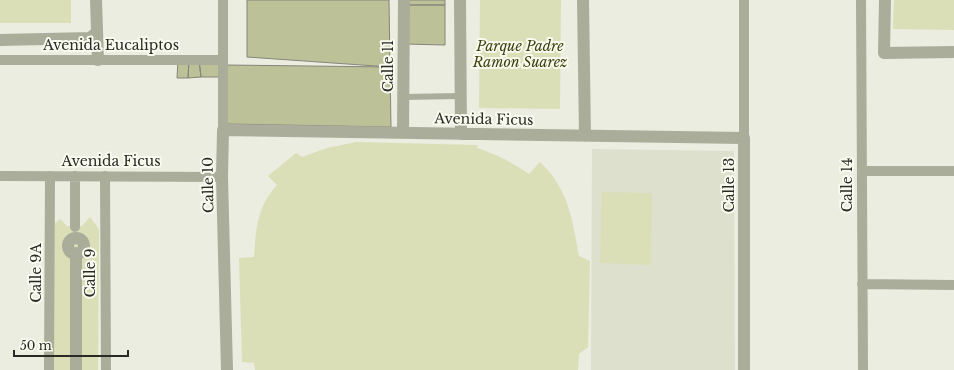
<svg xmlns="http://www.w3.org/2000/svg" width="954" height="370" viewBox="0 0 954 370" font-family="'Libre Baskerville',serif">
<rect width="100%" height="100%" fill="#ebede1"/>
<path fill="#dee0ce" d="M592,149l142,2 1,219h-144z"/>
<path fill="#dadfb7" d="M0,0h71v23h-71z
M480,0h81l-1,109 -81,-1z
M894,0h60v30l-61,-1z
M356,142l122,3 -1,3c21,7 35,14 52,26l11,-12c6,6 12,12 16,19 15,23 18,49 23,75l11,5 -2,86 -9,7 -1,16h-323l-1,-7 -12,-1 -3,-104 15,-1c2,-29 3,-50 23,-72l-9,-9 28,-23 6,4 25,-9z
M602,192l50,1 -1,72 -51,-2z
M90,217l9,12 -1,141h-46v-144l8,-7 7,7h15z"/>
<path fill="#bcc197" stroke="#85867b" d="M247,0h142l1,67 -143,-10z
M404,0h41v5h-41z
M404,5h41v40l-41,-1z
M178,60h11l-1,18h-11z
M189,60h10l2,17 -13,1z
M199,60h24v17h-22z
M227,65l163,2 1,60 -165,-3z"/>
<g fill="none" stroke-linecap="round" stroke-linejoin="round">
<path stroke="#abad9b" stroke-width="6" d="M403,97l58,-1"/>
<path stroke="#abad9b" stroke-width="10" d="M861,0l2,370
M0,60h223
M223,130v-130
M744,138v-138
M862,171h92
M0,176l222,1
M105,176l1,194
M75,227v-51
M862,284l92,1
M49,370l1,-194"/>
<path stroke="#abad9b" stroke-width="12" d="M96,0l2,60
M460,0l1,134
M583,0l2,136
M885,0l-1,53 70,-1
M0,40l90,-2 7,-6
M403,133l1,-133
M68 246a8 8 0 1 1 16 0a8 8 0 1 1-16 0Z
M76,253v117
M227,370l-5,-193 1,-47 521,8v232"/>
</g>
<g text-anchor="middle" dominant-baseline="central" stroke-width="4" stroke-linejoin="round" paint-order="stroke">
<g font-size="14" fill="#292925" stroke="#f8faee">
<text x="111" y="45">Avenida Eucaliptos</text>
<text transform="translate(388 66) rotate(-90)">Calle 11</text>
<text transform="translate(484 119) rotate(1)">Avenida Ficus</text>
<text x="111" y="161">Avenida Ficus</text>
<text transform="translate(208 185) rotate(-91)">Calle 10</text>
<text transform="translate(729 185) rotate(-90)">Calle 13</text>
<text transform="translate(847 185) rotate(-90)">Calle 14</text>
<text transform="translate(36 273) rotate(-90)">Calle 9A</text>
<text transform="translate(90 273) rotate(-90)">Calle 9</text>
</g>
<g font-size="14" font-style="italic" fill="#3d400e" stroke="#f8faee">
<text x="520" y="46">Parque Padre<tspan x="520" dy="16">Ramon Suarez</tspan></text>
</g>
</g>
<path d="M14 350v6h114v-6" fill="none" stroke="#292925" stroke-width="2"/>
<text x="20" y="350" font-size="12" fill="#292925" stroke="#f8faee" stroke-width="3" paint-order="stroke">50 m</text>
</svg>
